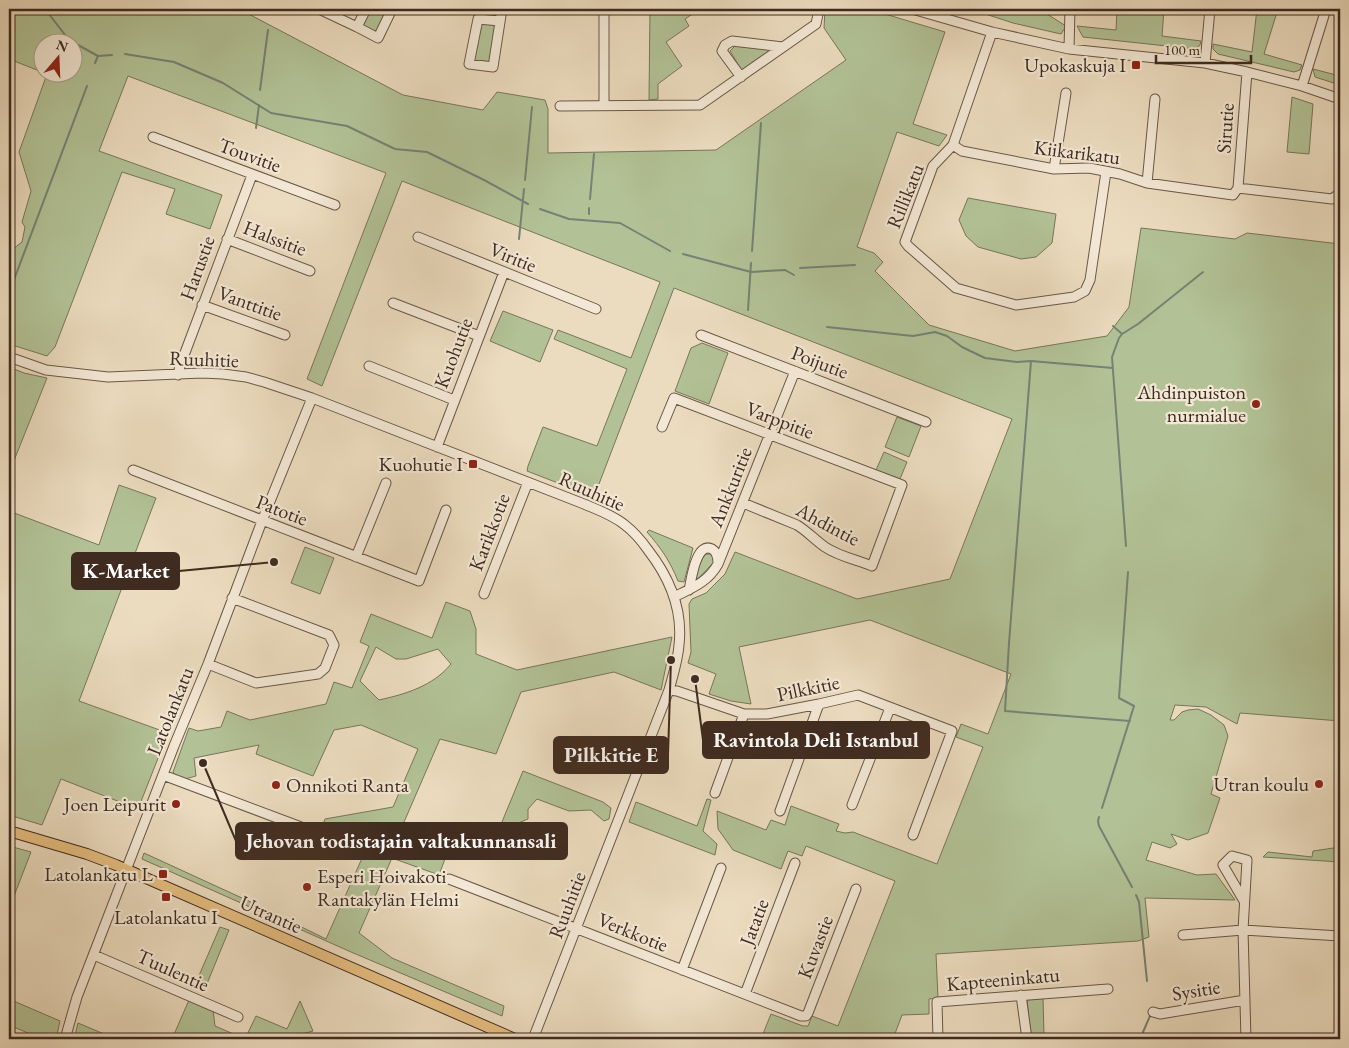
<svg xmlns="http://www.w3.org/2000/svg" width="1349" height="1048" viewBox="0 0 1349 1048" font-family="'EB Garamond',serif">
<rect width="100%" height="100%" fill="#ecdcbf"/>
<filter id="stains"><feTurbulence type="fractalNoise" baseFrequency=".004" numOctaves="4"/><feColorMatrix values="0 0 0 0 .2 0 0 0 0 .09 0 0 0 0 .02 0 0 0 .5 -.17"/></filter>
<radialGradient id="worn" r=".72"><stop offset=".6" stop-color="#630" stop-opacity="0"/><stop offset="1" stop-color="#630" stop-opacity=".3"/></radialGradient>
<path fill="#b2c296" stroke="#78765b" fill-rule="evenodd" d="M9,9h182l7,5 4,-5h37l164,86 80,15 14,-18 48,8 3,9v44l168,-3 130,-90 -22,-32 1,-19h36l24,5 60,18 -32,92 34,11 -8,11 -42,-14 -40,115 17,6 9,9 -8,9 54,54 86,26 92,-15 22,-29 12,-79 94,11 12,-6 93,11v477l-100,-8 -3,11 -31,-17 -31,-2 -5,15h4l8,-8 6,-2 10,-1 13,6 13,10 4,11 -17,58 9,4 -12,35 -20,7 -17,-6 6,10 -7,4 -18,-6 -6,18 51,15 19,-1 19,26 -90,-2 4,39 -11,4 -202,13 2,44 -9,1v15l-27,1 -9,24h-132l10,-25 32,12h5l4,-10 26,10 57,-145 -89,-35 -4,10 -14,-5 -7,18 -48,-19 -15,-21 -1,-18 49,19 5,-10 14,5 6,-19 48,18 -3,7 9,2 8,-1 84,32 46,-117 -27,-10 5,-13 27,10 23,-60 -141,-54 -131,27 12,57 -20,-3 -22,-7 7,-20 -28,-11 3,-11 -2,-48 3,-5 14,-6 19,-19 10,-22 122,47 93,-20 62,-160 -338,-131 -80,209 -67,-26 1,-5 15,-39 54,19 30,-77 -73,-30 4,-9 73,28 29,-76 -258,-101 -80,205 -15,-7 79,-206 -258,-97 -29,75 123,44 -12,34 -44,-15 9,-25 -53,-17 -67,175 -8,9 -38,-12v-92l13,-10 3,-15 -3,-5 9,-31 -12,-39 28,-78 -3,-1 28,-1v-30h-30v30l-33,-13z
M371,9h16l-11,23 -14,-7z
M650,9h50l-15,10 4,7 -23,16 16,24 -24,18v15l-9,1z
M970,9h69l27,17 -5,8 -48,-11z
M1117,9h47l-2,27 39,5 -1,4 -5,4 -112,-12 -6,-11 39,4z
M1257,9h21l-14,45 38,11 -2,5 -6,2 -76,-18 -5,-5v-5l39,8z
M480,22l15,2 -5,38 -17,-2z
M735,46l39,3 -32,22 -12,-20z
M1313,69l27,7v9l-25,-8z
M1292,97l21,7 -4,50 -22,-2z
M968,198l88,16 -4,29 -16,14 -15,2 -43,-12 -12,-11 -7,-16z
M503,311l50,19 -13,32 -50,-21z
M702,343l26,10 -19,51 -34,-13 16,-43z
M9,367l15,6 23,5 -38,95z
M897,417l24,9 -12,31 -24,-10z
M884,452l23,10 -7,17 -24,-9z
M119,485l37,13 -77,203 89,32 -30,76 -77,-30 -19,46 -33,-10v-304l90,34z
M649,530l44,18 -9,34 -6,-1c-8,-20 -17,-33 -31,-49z
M305,547l29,11 -14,36 -29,-11z
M705,554h6l3,3v5l-19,20 6,-25z
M446,602l24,9 6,18v25l41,16 155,-33 -11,53 -47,-18 -93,20 -25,62 -56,-15 -39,90 48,19 -10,27 -47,-17 -33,75 33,25 112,48 -2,10 -151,-64 -209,-93 2,-6 111,51 71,35 37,-83 -44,-21 6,-16 68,-12 25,-58 -57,-24 -27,5 -21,46 -57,-22 3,-9 -65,13 2,18c-12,3 -16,6 -23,-4l16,-44 9,3 23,-4 6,-16 23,9 76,-16 8,-22 18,6 17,-42 -9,-4 11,-28 61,24zM376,647l20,12h10l32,-10 13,15c-18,22 -45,30 -72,36l-19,-19z
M523,771l80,31 8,6 -2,11 -5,2 -13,-11 -22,1 -32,-12 -9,10v10l-12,5 -3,14 -13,7 -3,-11z
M707,799l4,1 -8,31 14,13 -2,11 -86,-33 7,-20 61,24z
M9,846l22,6 -22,57z
M1340,847v15l-77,-5 5,-5 44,5 1,-6z
M220,927l9,3 -25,61 -10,-4z
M1043,998l1,38 -13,2 -4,-38z
M9,999l51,22 -4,18h-14l-33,-14z
M189,1000l24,10 2,16 30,13 11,-23 31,13 13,-28 13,30 -30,8h-111z
M78,1023l38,16h-42z"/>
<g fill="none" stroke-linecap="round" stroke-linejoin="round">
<path stroke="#758275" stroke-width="2" d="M45,9l24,31 29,16 14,-1
M125,54l49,8 49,21 48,30 76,13 48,23 32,3 57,28 44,24
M95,63l3,-7
M260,90l8,-60
M256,128l3,-23
M525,180l7,-73
M590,199l4,-45
M540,209l29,10 51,4 50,28
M589,214v-6
M519,239l5,-50
M752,251l9,-128
M683,254l68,18 34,-2 9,5
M800,268l55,-3
M9,293l78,-207
M748,310l3,-47
M1113,326l9,8
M827,327l86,9 22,-4 12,4 15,11 23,11 32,4 14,-1 82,7
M1031,361l-22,282 -4,68 125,10
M1126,546l-14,-189 7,-19 3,-4 16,-10 65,-52
M1102,808l32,-102 -15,-8 9,-126
M1099,817l-1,4 1,5 33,61
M1136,895l3,7 8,79
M1144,1039l-1,-7 7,-16"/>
<g stroke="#6a5748" stroke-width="11">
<path id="minor" d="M319,9l38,18
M366,9l-9,18 21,11 14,-29
M604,9v96
M912,9l80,23 77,17 136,14 42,9 55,14 38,13
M500,21l-22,-2 -9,45 24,3 9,-58
M992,32l-39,113 9,6 92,18 35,-1 31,6 27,9 86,12 5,-7 94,11 8,-6
M1069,49l1,-40
M1205,63l5,-54
M741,77l-19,-26 3,-6 7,-4 51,6
M1302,86l24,-77
M560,106l140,-1 116,-81 3,-15
M153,137l182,68
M953,145l-20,21 -28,76 3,4 48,42 60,17 58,-8 11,-6 5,-11 16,-108
M1054,169l12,-76
M1147,183l8,-84
M1238,188l9,-116
M418,237l178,72
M227,239l83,32
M393,303l86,33
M202,305l83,30
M701,335l225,87
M9,357l37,13 62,7 94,-4 21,1 23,3 18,5 48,16 272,106c14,6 29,11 41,21 9,7 16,15 23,25 21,27 35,60 31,95 -1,15 -6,30 -10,45l-136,349
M369,366l85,34
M178,375l2,-9 72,-191
M662,427l12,-29 228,87 -30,81c-15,-6 -34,-10 -47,-19 -10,-7 -18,-16 -28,-22l-54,-22
M437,447l67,-175
M133,470l286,111 27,-71
M356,557l30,-74
M689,590c2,-9 7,-49 23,-41 5,3 6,9 6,14
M484,594l44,-112
M674,597c18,-9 34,-15 44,-33l77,-193
M208,664l48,19 62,-9 7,-6 9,-23 -5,-10 -97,-37
M669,690l8,1 67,23h23l52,-10 39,-9 94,36 -39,104
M163,775l138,52
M715,793l29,-79
M852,805l38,-97
M780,811l39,-107
M449,879l352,137h5l2,-3 48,-124
M1244,901l-21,-36 9,-9 15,4 -4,70 3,109
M1183,935l60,-5 97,6
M94,955l144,62
M682,970l39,-102
M745,994l50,-131
M1021,995l6,44
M1153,1012l7,2 85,-14
M65,1039l12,-42 46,-119 51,-132 34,-82 54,-143 50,-123
M938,1039l-1,-37 171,-13"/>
</g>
<g stroke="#3f2b20" stroke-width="12">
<path id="major" d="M9,831l78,23 29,11 399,174"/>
</g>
<use href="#minor" stroke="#f3e8d5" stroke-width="9"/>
<use href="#major" stroke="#e6be80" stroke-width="10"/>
</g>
<g fill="#8f2418" stroke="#f3e8d5" stroke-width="2">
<rect x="1131" y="60" width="10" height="10" rx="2.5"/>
<circle cx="1256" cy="404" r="5"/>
<rect x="468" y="459" width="10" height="10" rx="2.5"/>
<circle cx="1319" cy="784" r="5"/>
<circle cx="276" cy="785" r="5"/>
<circle cx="176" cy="804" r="5"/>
<rect x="158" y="869" width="10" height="10" rx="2.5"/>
<circle cx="307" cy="887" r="5"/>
<rect x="161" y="892" width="10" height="10" rx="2.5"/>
</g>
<g text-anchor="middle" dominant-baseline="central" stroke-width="4.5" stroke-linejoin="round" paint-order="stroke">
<g font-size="20" fill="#3f2b20" stroke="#f3e8d5" text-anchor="end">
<text x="1126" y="65">Upokaskuja I</text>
<text x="1246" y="392">Ahdinpuiston<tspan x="1246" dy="23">nurmialue</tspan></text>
<text x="463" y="464">Kuohutie I</text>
<text x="1309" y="784">Utran koulu</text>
<text x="286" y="785" text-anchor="start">Onnikoti Ranta</text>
<text x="166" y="804">Joen Leipurit</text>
<text x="153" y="874">Latolankatu L</text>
<text x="317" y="876" text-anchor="start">Esperi Hoivakoti<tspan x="317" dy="23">Rantakylän Helmi</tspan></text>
<text x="166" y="917" text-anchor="middle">Latolankatu I</text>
</g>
<g font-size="20" fill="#3f2b20" stroke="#f3e8d5">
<text transform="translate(1225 128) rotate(-86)">Sirutie</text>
<text transform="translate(1077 152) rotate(7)">Kiikarikatu</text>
<text transform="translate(250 155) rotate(20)">Touvitie</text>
<text transform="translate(905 196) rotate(-68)">Rillikatu</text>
<text transform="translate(275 238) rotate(21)">Halssitie</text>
<text transform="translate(513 257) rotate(22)">Viritie</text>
<text transform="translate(197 268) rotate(-70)">Harustie</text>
<text transform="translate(250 303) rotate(20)">Vanttitie</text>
<text transform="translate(453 353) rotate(-69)">Kuohutie</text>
<text transform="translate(204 359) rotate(2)">Ruuhitie</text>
<text transform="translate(820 362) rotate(21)">Poijutie</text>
<text transform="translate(780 420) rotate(21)">Varppitie</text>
<text transform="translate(730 487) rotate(-68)">Ankkuritie</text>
<text transform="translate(592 491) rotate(24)">Ruuhitie</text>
<text transform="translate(282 510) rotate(21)">Patotie</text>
<text transform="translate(828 524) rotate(28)">Ahdintie</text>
<text transform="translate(489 532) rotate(-69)">Karikkotie</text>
<text transform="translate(808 688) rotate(-12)">Pilkkitie</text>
<text transform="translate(170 711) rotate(-68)">Latolankatu</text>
<text transform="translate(567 905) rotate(-69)">Ruuhitie</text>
<text transform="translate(271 914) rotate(24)">Utrantie</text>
<text transform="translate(754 922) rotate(-69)">Jatatie</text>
<text transform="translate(633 932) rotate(22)">Verkkotie</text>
<text transform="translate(815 947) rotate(-69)">Kuvastie</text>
<text transform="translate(173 970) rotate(24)">Tuulentie</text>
<text transform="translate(1003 979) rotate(-5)">Kapteeninkatu</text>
<text transform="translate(1196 990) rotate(-9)">Sysitie</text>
</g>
</g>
<path fill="none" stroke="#3f2b20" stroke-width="2" d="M274 562L179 571M695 679L703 740M671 660L668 755M203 763L236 841"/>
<g fill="#3f2b20" stroke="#f3e8d5" stroke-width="2">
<circle cx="274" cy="562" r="5"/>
<circle cx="695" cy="679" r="5"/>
<circle cx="671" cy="660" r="5"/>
<circle cx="203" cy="763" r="5"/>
</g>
<g fill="#3f2b20" stroke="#3f2b20" stroke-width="2">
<rect x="72" y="553" width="107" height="36" rx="5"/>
<rect x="703" y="722" width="226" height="36" rx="5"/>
<rect x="554" y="737" width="114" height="36" rx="5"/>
<rect x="236" y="823" width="331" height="36" rx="5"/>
</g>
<g font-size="21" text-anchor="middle" font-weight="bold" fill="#fff">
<text x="126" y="578">K-Market</text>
<text x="816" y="747">Ravintola Deli Istanbul</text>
<text x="611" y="762">Pilkkitie E</text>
<text x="401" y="848">Jehovan todistajain valtakunnansali</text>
</g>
<rect width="1349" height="1048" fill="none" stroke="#ecdcbf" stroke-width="30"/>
<rect x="10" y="10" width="1329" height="1028" fill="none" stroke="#3f2b20" stroke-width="2.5"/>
<rect x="15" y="15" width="1319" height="1018" fill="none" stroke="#3f2b20"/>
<g transform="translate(58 58) rotate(19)"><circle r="24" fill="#f3e8d5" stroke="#ab9c8d"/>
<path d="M0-4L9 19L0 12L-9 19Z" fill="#8f2418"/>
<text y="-8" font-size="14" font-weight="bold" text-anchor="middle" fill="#3f2b20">N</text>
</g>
<path d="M1156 55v8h95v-8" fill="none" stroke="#3f2b20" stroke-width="2.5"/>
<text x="1164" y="55" font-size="15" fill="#3f2b20" stroke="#f3e8d5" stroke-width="4" paint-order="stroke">100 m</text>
<rect width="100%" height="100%" filter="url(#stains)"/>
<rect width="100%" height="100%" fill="url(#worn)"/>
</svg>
